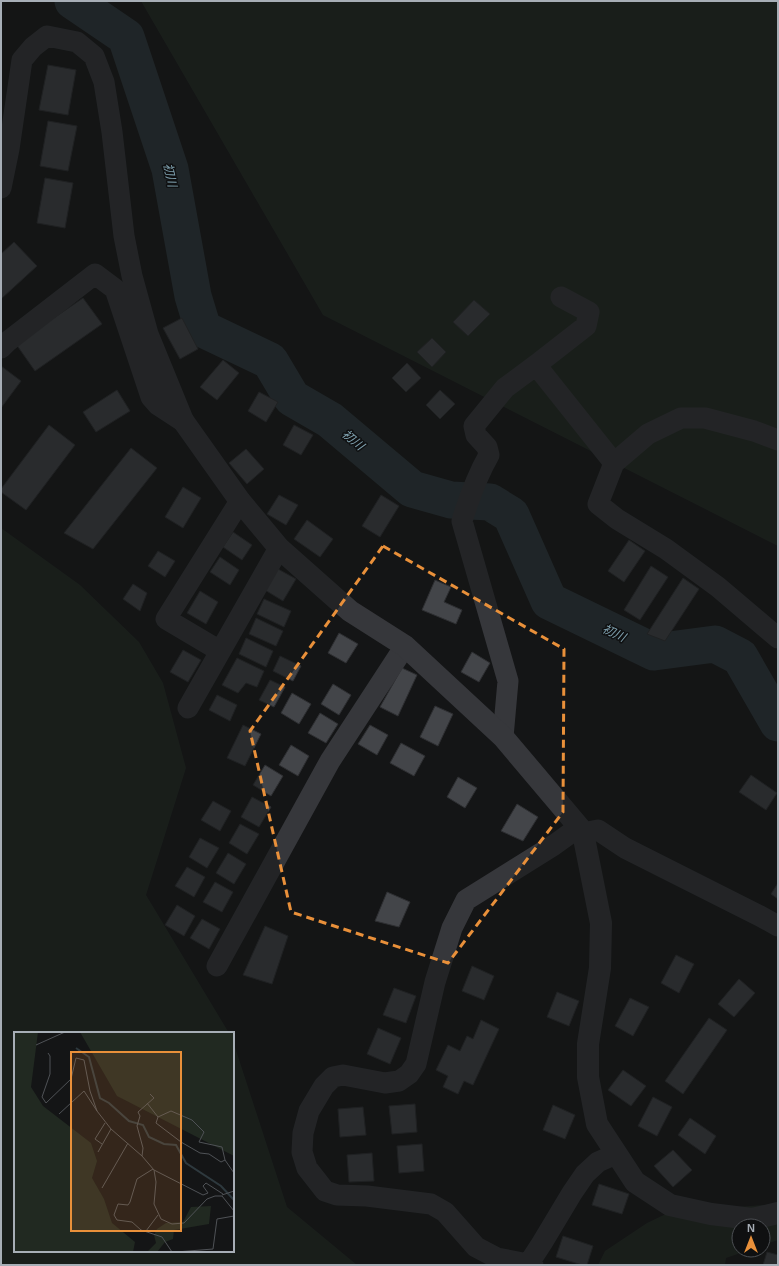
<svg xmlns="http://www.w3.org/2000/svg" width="779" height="1266" viewBox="0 0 779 1266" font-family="Arial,'Noto Sans JP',sans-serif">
<rect width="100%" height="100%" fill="#141516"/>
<path fill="#212921" d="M141,1h637v545l-455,-231z
M1,528l79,57 59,57 24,41 23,85 -40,127 83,138h-214v218h218v-210l54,166 70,58h-356z
M778,1204v36l-15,5v-19h-24v24h10l-23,8 -1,7h-127l7,-14 42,-28 23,-11z"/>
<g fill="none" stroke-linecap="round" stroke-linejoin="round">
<path stroke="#2e393e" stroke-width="37" d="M73,1l53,36 44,132 23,127 10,33 67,32 22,37 38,22 82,69 39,11 39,2 21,13 38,86 105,51 61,-8 25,13 38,66"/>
</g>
<path fill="#434549" stroke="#2e2f32" d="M48,65l28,5 -8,45 -29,-5z
M48,121l29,5 -9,45 -28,-5z
M45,178l28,5 -8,45 -28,-5z
M14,242l23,24 -36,33v-45z
M83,298l19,26 -67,47 -19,-27z
M474,300l16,14 -22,22 -15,-14z
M182,318l16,31 -18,10 -17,-31z
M432,338l14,14 -14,15 -15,-15z
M223,360l16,13 -22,27 -17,-13z
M407,363l14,15 -15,14 -14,-14z
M1,366l20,15 -20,27z
M117,390l13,21 -34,21 -13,-20z
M440,390l15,14 -15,15 -14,-14z
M259,392l19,10 -12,20 -18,-11z
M49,425l26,20 -49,65 -25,-18v-3z
M294,425l19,10 -12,20 -18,-10z
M131,448l26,20 -64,81 -29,-16z
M246,449l18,20 -17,15 -18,-21z
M183,487l18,11 -18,30 -18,-11z
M279,495l19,10 -12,20 -19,-11z
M381,495l18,11 -19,31 -18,-11z
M307,520l26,19 -13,18 -26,-18z
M233,532l19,13 -10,15 -19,-13z
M629,540l16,11 -21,31 -16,-11z
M158,551l17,10 -10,16 -17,-11z
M220,557l19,13 -9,15 -20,-13z
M651,566l17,11 -28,43 -16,-10z
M278,569l18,10 -13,22 -18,-11z
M683,578l16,11 -34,52 -18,-7z
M435,580l16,7 -7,15 18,8 -6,14 -34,-14z
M133,584l14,9 -7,18 -17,-12z
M200,591l18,11 -12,22 -19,-11z
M264,599l27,12 -7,16 -27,-13z
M256,618l27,13 -7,15 -27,-12z
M339,633l19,11 -12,19 -18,-10z
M246,638l27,13 -7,16 -27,-13z
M183,650l18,10 -13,22 -18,-10z
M472,652l18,11 -11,19 -18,-10z
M280,656l21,10 -8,15 -20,-10z
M237,658l27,13 -7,16 -11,-4 -8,10 -16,-8z
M402,668l15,7 -19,41 -18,-9z
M270,680l15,7 -11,20 -15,-7z
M333,684l18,11 -12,20 -18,-11z
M292,693l19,11 -12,20 -18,-11z
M217,695l20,10 -7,16 -21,-11z
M435,706l18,8 -15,32 -18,-9z
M320,713l18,11 -12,19 -18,-10z
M243,725l18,9 -16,32 -18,-8z
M370,725l18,10 -11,20 -19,-11z
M401,743l24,13 -11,20 -24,-13z
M291,745l18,11 -11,20 -19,-11z
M265,765l18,11 -12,20 -18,-11z
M751,775l26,18 -11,17 -27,-18z
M458,777l19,11 -12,20 -18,-11z
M252,797l19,10 -12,20 -18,-10z
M213,801l18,10 -11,20 -19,-11z
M517,804l21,13 -15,24 -22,-10z
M240,824l19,10 -12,20 -18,-11z
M200,838l19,10 -12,20 -18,-11z
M228,853l18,11 -12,20 -18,-11z
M187,867l18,10 -11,20 -19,-11z
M215,882l18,10 -11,20 -19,-10z
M778,883v16l-7,-5z
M387,892l23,10 -11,25 -24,-6z
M177,905l18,11 -11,20 -19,-11z
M202,919l18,10 -11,20 -19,-11z
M265,926l23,10 -16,48 -29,-9z
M676,955l18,9 -15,29 -18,-10z
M472,966l22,10 -10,24 -22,-9z
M739,979l16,14 -21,24 -16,-13z
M394,988l22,8 -10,27 -23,-8z
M557,992l22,9 -10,25 -22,-9z
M630,998l19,9 -16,29 -18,-10z
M709,1018l18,12 -44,64 -18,-13z
M481,1020l18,9 -26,56 -9,-4 -6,13 -15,-7 5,-11 -12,-6 12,-25 12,6 7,-15 6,3z
M378,1028l23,10 -11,26 -23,-10z
M623,1070l23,16 -15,20 -23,-16z
M653,1097l19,10 -15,29 -19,-10z
M415,1104l2,28 -25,2 -3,-28z
M553,1105l22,10 -10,24 -22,-9z
M363,1107l3,28 -26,2 -2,-28z
M690,1118l26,18 -11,18 -27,-19z
M422,1144l2,27 -25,2 -2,-27z
M673,1150l19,20 -19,17 -19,-21z
M372,1153l2,28 -25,1 -2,-27z
M599,1184l30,10 -7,20 -30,-9z
M563,1236l30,10 -6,19h-5l-26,-8z
M767,1252l11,3v10h-15z"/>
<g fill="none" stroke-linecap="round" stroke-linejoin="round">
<path stroke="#36373b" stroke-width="21" d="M1,188l8,-39 13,-89 11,-13 14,-11 30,6 17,14 10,26 8,50 12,104 8,40 16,58 36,88
M1,348l6,-6 88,-68 20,15 36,108 7,8 26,17
M536,365l78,98 -16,41 19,15 49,30 52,38 60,51
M614,463l34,-29 33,-16h24l49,13 24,9
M220,651l-54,-32 74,-118
M188,708l91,-160
M503,737l5,-56 -46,-160c7,-23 15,-45 27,-66l-2,-8 -11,-12 -2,-9 31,-38 31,-23 50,-39 3,-14 -28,-15
M583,833l15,-3 27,18 135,68 18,10
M217,966l113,-205 75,-115
M529,1263l13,-20 30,-50 13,-19 13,-12 18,-8
M533,1265l-36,-7 -21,-11 -31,-35 -14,-8 -64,-8 -30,-1 -12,-4 -18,-23 -5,-16 1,-19 6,-22 15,-25 9,-9 10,-2 42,8 14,-2 10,-7 7,-10 19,-82 17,-54 14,-28 88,-55 25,-18"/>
<path stroke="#36373b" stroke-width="22" d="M184,422l56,79 39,47 71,63 55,35 98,91 76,90 4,6 18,90 -1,45 -12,76v33l9,47 38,58 35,23 41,9 41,5 26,-6"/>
</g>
<path d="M0 0H779V1266H0ZM383,546l181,103 -1,163 -115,151 -157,-51 -41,-181z" fill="#141516" fill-opacity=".55" fill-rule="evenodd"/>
<path fill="none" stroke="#e9903a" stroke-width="3" stroke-dasharray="8 5" stroke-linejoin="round" d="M383,546l181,103 -1,163 -115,151 -157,-51 -41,-181z"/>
<g text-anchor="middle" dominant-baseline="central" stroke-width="3" stroke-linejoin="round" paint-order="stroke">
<g font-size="12" font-style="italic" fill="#7fa1af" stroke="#0f1011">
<text transform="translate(170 175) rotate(77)">初川</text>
<text transform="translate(353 440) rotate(40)">初川</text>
<text transform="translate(614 633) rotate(25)">初川</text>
</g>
</g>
<g transform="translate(14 1032)">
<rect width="220" height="220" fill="#141516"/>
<path d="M0,0h24l-7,55 12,19 48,37 6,18 -5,17 12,21 8,24 23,19 -2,10h-119zM66,0h154v124l-117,-60zM197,174l-2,18 -35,6 -1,9 -8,3 -8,10h-10l9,-9 -2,-8 3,-6 9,-6 17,-1 8,-15z" fill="#212921"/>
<path fill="none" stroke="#2e393e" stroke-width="2" d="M62,16l13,9 11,41 9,5 20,18 14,4 6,12 15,7 12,1 10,18 35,23 13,14"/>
<path fill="none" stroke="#4f5256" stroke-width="1" d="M22,13l29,-13M34,21l2,3v18l-8,23 4,6 25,-24 5,-21 8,2 6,31 7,20 14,18 31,27 12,14 2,12 -2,22 7,15 11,5 12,-1 23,-24 8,-3h7l12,15M133,71l11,14 -2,6 25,19 19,11 9,1 12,8 4,-2M45,82l25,-23 13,20M144,85l13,-6 21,9 12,12 -5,10 23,5 3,13 9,13M88,112l-7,-5 10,-16M84,120l13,-23M128,124l1,-8 -6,-22 3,-10 -2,-4 16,-14 -4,-4M139,137l-16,10 -7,23 -2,3 -10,-1 -4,11 3,5 15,2 9,8 21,7 10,15M140,138l49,25 5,-2 -5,-7 3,-3 17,11M88,156l26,-45M208,163l12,-4M132,199l12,-16M162,220l37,-3 4,-30 17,-3"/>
<path fill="#e9903a" fill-opacity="0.15" stroke="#e9903a" stroke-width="2" d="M57,20h110v179h-110z"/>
<rect width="220" height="220" fill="none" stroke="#a7aeb6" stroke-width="2"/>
</g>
<rect width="779" height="1266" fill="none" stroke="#a7aeb6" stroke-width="4"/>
<g transform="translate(751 1238)"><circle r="19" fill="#0f1011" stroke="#4c4f53"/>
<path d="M0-3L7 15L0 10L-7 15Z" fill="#e9903a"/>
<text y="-6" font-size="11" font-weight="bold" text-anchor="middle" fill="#a7aeb6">N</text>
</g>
</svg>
